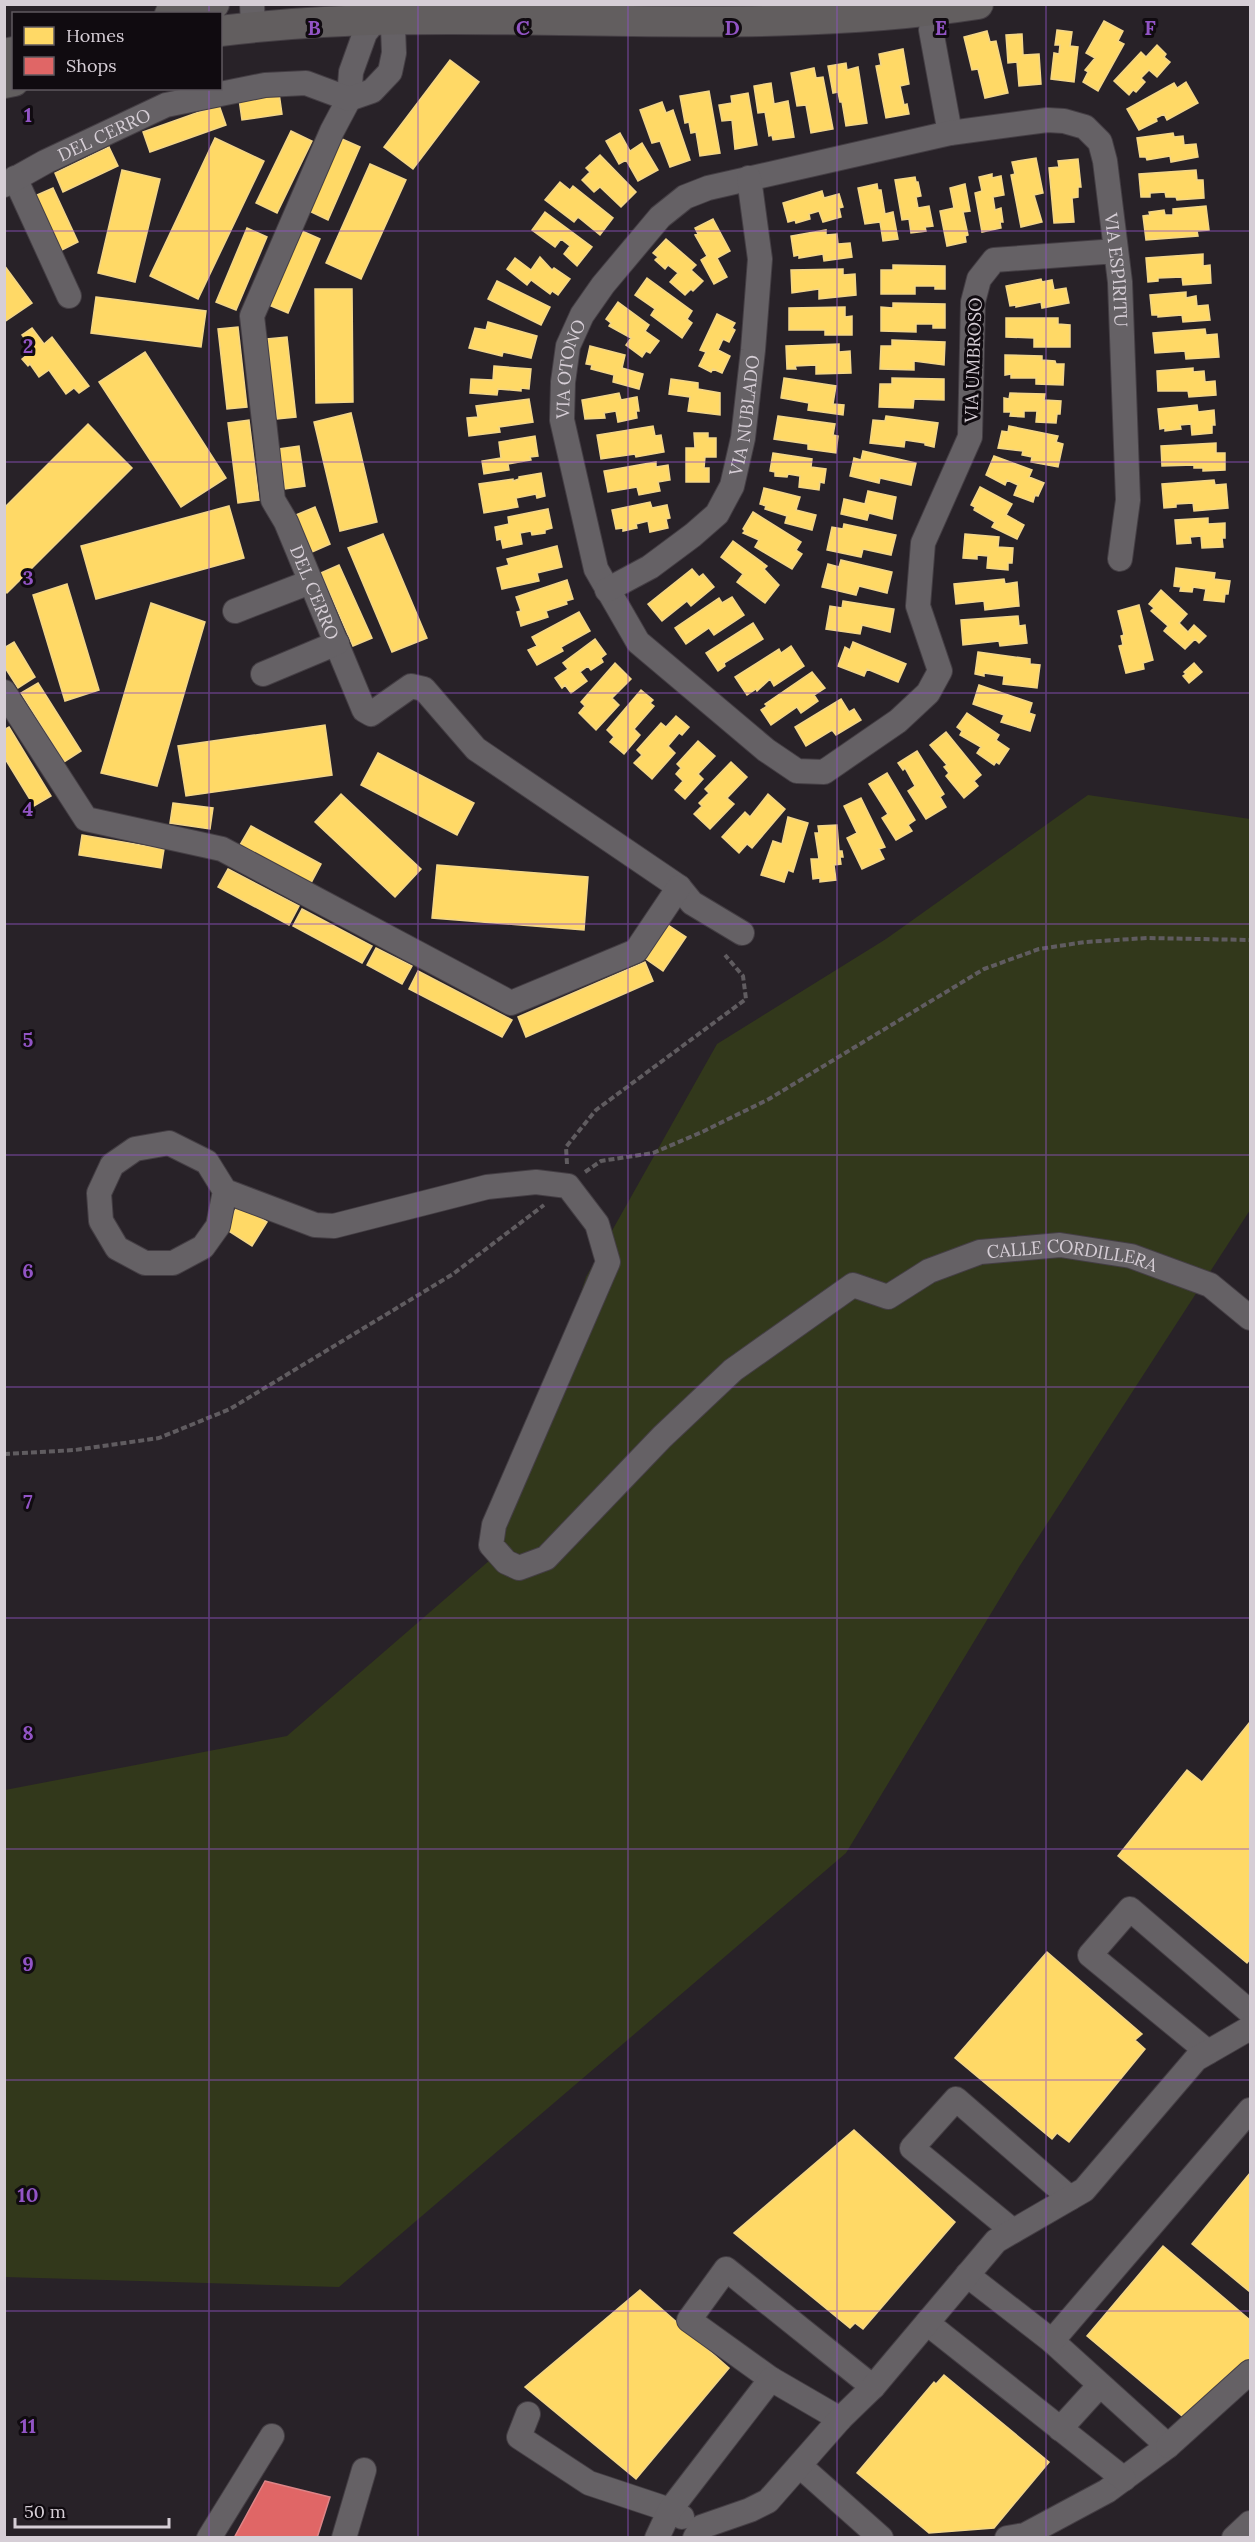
<svg xmlns="http://www.w3.org/2000/svg" width="1255" height="2542" viewBox="0 0 1255 2542" font-family="Lora,serif">
<rect width="100%" height="100%" fill="#282228"/>
<path fill="#32381b" d="M1088,795l162,24v391l-231,357 -173,286 -507,434 -334,-10v-487l282,-54 210,-182 89,-277 131,-233 169,-105z"/>
<path fill="#ffd966" stroke="#f3d688" stroke-width="1.5" d="M1104,21l19,10 -5,10 6,3 -26,47 -15,-9 5,-10 -3,-2 10,-12 -9,-5z
M1057,30l15,2 -2,14 8,1 -4,35 -23,-3 3,-26 5,1 1,-9h-5z
M987,31l3,11 6,-1 12,52 -23,5 -7,-29 -6,1 -8,-33z
M1022,34l1,21 16,-1 2,30 -22,2 -2,-24 -9,1 -2,-28z
M1157,45l9,9 -2,3 6,5 -13,15 -8,-7 -8,8 4,4 -9,10 -3,-2 -4,5 -15,-14 27,-29 5,5z
M903,49l6,35 -9,2 4,19 3,-1 2,10 -23,4 -10,-52 5,-1 -2,-11z
M450,60l29,22 -66,87 -29,-22z
M846,63l1,7 11,-3 9,56 -21,3 -4,-24h-2l-2,-10 -5,1 -5,-27z
M814,68l2,10 7,-1 10,52 -22,4 -5,-28 -9,1 -6,-33z
M1186,82l12,21 -31,17 -3,-6 -8,4 1,3 -18,9 -12,-21 47,-26 3,5z
M771,83l3,21 14,-3 6,36 -21,3 -1,-5 -3,1 -4,-24 -7,1 -4,-27z
M709,91l11,62 -20,3 -4,-24 -5,1 -2,-11 -4,1 -5,-27z
M279,93l3,21 -40,6 -3,-21z
M748,93l9,52 -22,4 -3,-29 -10,1 -3,-16 13,-2 -1,-7z
M662,102l4,11 7,-3 17,50 -20,7 -10,-26 -8,2 -12,-33z
M219,105l7,20 -76,27 -7,-20z
M291,131l21,10 -35,72 -21,-10z
M620,133l10,18 12,-8 16,27 -20,11 -12,-21 -7,4 -13,-23z
M1173,133l1,4 9,-1 1,9 12,-1 2,13 -27,5 -1,-6 -23,4 -1,-3h-6l-3,-19z
M215,138l49,23 -66,138 -48,-23z
M342,139l18,8 -32,73 -19,-9z
M109,147l9,19 -55,26 -8,-19z
M600,155l36,37 -15,15 -21,-20 -6,5 -12,-12 8,-8 -4,-4z
M1036,158l7,35 -9,2 8,27 -21,5 -10,-52 4,-1 -3,-12z
M1078,159l3,28h-3v10l-6,1 2,24 -20,1 -5,-55 10,-1 -1,-6z
M370,164l36,16 -45,99 -35,-16z
M122,170l38,9 -25,103 -37,-9z
M1196,170l1,10h6l1,18 -27,2 -1,-3h-10l-1,-5 -15,1v4h-9l-2,-23z
M992,174v4l9,-2 3,19 -11,2 2,13 6,-2 2,14h-3l1,6 -19,4 -7,-39 7,-2 -3,-14z
M915,177l1,5h2l3,14 -5,1 2,11 11,-2 4,20 -8,1 1,4 -15,2 -2,-14 -7,1 -7,-40z
M560,182l10,8 3,-4 40,32 -13,17 -22,-18 -4,5 -29,-22z
M877,184l1,6h3l4,24 8,-2 5,27 -15,2 -3,-19 -15,2 -7,-36z
M965,184l5,27 -7,1 5,23 -3,1 1,6 -19,4 -7,-35 14,-3 -4,-20z
M53,188l25,54 -18,9 -25,-55z
M822,191l2,7 15,-4 4,13 -4,1 2,9 -18,5 -4,-11 -10,3 1,5 -14,4 -1,-3 -7,2 -5,-19z
M1206,206l3,24 -12,1 1,5 -52,4 -3,-24 7,-1 -1,-3 15,-2 1,5h8v-6z
M545,212l47,35 -15,19 -13,-12 6,-8 -9,-7 -6,8 -23,-17z
M713,219l17,32 -13,7 10,19 -13,7 -13,-24 6,-4 -12,-21 3,-1 -3,-6z
M247,228l20,9 -31,73 -20,-8z
M826,230v5l11,-1 1,10 12,-1 2,14 -28,4 -1,-7 -24,4v-3l-5,1 -3,-20z
M302,231l18,8 -32,74 -19,-8z
M666,239l30,26 -5,5 12,11 -10,10 -2,-2 -6,6 -15,-13 8,-9 -10,-8 -3,4 -10,-9 3,-3 -5,-4z
M1203,254v12l7,-1 1,18 -28,2 -1,-8 -24,1v3l-10,1 -2,-24z
M540,257l12,13 2,-2 16,11 -12,16 -6,-4 -2,3 -19,-14 -4,5 -20,-16 8,-11 16,12z
M4,265l28,38 -28,19z
M893,265l52,1v23h-10v-3h-20v8h-34v-24h12z
M843,269v6l12,-1 1,21 -37,4v-10l-27,4 -1,-23z
M647,278l45,33 -5,8 5,4 -10,15 -31,-23 4,-6 -20,-14z
M1041,279l1,3 10,-2 2,10 12,-2 3,15 -27,5 -1,-6 -25,5v-2l-6,1 -4,-20z
M497,281l53,26 -9,18 -53,-26z
M315,289h37l1,113 -37,1z
M1186,292v6l10,-2 1,10 11,-1 2,15 -27,2 -1,-7 -24,2v-2h-6l-2,-20z
M96,297l110,14 -5,36 -110,-14z
M618,302l31,23 -4,6 14,10 -9,12 -4,-2 -4,6 -16,-12 5,-7 -22,-12 2,-3 -5,-4z
M893,303l52,1v24h-12v-4h-17v8l-35,-1v-24l12,1z
M845,307v10l7,-1v19h-27v-5h-36v-22z
M717,314l18,9 -3,5 3,2 -6,12 -6,-3 -5,11 12,6 -8,17 -9,-4 -2,3 -12,-6 7,-14 -6,-2z
M1006,318h52v6l12,1v22h-36v-9l-28,-1z
M488,322l49,14 -6,22 -28,-6 -1,4 -33,-8 6,-20 11,2z
M238,327l9,80 -20,2 -9,-80z
M32,328l12,16 8,-7 37,49 -10,7 -5,-5 -8,6 -17,-24 -10,7 -9,-13 -2,2 -6,-7 11,-9 -11,-15z
M1205,329l1,6 11,-1 2,23 -33,2 -1,-8 -30,2 -2,-20z
M287,337l9,80 -19,2 -10,-80z
M892,340l53,2 -1,23 -30,-4v9l-34,-1 1,-23h11z
M839,344v8l11,-1 1,22 -35,1v-9l-21,1 1,3h-9l-1,-23z
M590,346l35,9 -3,13 21,6 -4,15 -26,-7 1,-7 -23,-6 1,-4 -6,-1z
M145,352l81,126 -45,29 -82,-125z
M1005,355l37,1v4l13,1 1,3h8l-1,21 -27,-1v-6h-25v-4l-6,1z
M494,366l37,3 -2,20 -8,-1v3l-23,-2 -1,6 -27,-2 1,-14 22,1z
M1193,368v4l11,-1 1,11 10,-1 1,14 -27,2 -1,-6h-30l-1,-20z
M784,378l52,8 -3,18 11,1 -1,10 -35,-5 1,-7 -28,-5z
M892,378l52,1v21l-30,-1 -1,9 -34,-1 1,-23h12z
M671,379l27,4v6l22,4v22l-32,-4 2,-14 -21,-3z
M619,393l2,7 16,-3 2,14h-3l1,7 -19,4 -2,-11 -12,2 1,5 -20,1 -3,-19z
M1010,393l35,1 -1,6 17,1 -1,13h-3l-1,9 -20,-1 1,-11h-13v6l-14,-1 1,-4h-7v-14l5,1z
M529,399l4,23 -34,5 1,5 -31,4 -2,-18 11,-1 -2,-11z
M1197,405l1,7 16,-2 1,15h-3v8l-20,2 -1,-11 -11,1 1,4 -16,2v-3l-5,1 -2,-20z
M351,413l26,109 -37,9 -26,-109z
M778,416l57,8 -2,11 5,1 -2,17 -28,-4v-5l-34,-5z
M886,416l52,7 -4,24 -9,-2v-2l-20,-3 -1,7 -34,-4 3,-23 12,1z
M249,420l10,80 -21,3 -10,-80z
M88,424l44,44 -125,125 -3,-3v-82z
M653,426l2,10 6,-1 3,17 -28,5 -1,-3 -34,5 -4,-24z
M1009,426l49,10 -2,6 7,2 -5,23 -27,-5 1,-5 -10,-2 1,-4 -25,-3 4,-17 6,1z
M694,433h14v5h8v19h-11l-1,11h5v14h-23v-34h9z
M535,436l3,20 -8,1 1,3 -23,4 1,6 -25,4 -2,-13 19,-3 -2,-16z
M1216,443v10h9v17l-22,1v-3h-9v-3l-32,1 -1,-20z
M299,446l6,40 -20,3 -6,-40z
M863,451l53,12 -5,22 -31,-7 -1,5 -29,-7 4,-18 7,2z
M773,453l39,6 -1,8 15,2 -2,14 -4,-1 -1,8 -20,-3 1,-11 -12,-2 -1,3 -12,-1v-4l-5,-1z
M994,456l38,14 -3,7 15,6 -6,13 -3,-1 -2,7 -19,-7 4,-10 -11,-5 -2,5 -19,-10z
M656,462v5l12,-2 2,15 -12,2 2,9 -21,4 -2,-8 -29,5 -4,-21z
M541,473l4,23 -8,2 -1,-4 -20,4 2,9 -34,6 -5,-29 34,-5v2l6,-2v-2z
M1214,480l1,5 11,-1 2,24 -34,3 -1,-8 -17,1v3l-12,1 -2,-24z
M980,487l32,17 -6,11 18,10 -7,14 -25,-12 3,-5 -21,-12 1,-3 -4,-2z
M764,488l36,9 -4,13 20,5 -4,15 -27,-7 2,-7 -22,-7 1,-3 -6,-2z
M868,491l28,6 -4,22 -23,-6 -2,7 -26,-6 3,-15 21,5z
M650,502l2,6 15,-3 3,13 -4,1 2,9 -18,4 -2,-11 -12,3 1,4 -14,3v-3l-7,1 -4,-19z
M229,506l15,52 -148,41 -15,-53z
M315,507l15,37 -18,8 -16,-37z
M548,509l4,19 -7,2v3l-13,2 -1,-4 -11,2 2,11 -19,4 -2,-9 -4,1 -2,-13 14,-3 -1,-7z
M753,512l48,30 -5,8 6,4 -10,15 -37,-22 4,-7 -16,-7 2,-2 -2,-2z
M1208,518v6l17,-1v15h-3l1,9 -21,1 -1,-12 -11,1 1,6 -14,1 -2,-24z
M844,524l52,11 -5,20 -28,-6 -2,8 -34,-7 5,-23 11,2z
M383,534l44,104 -35,14 -44,-104z
M965,534l34,3 -1,10 15,1 -1,15h-4v7l-21,-2 1,-12 -11,-1v4l-14,-1z
M733,541l34,25 -3,3 15,16 -14,18 -28,-21 6,-8 -22,-17z
M557,546l5,21 -25,6 2,8 -37,8 -5,-21 12,-3 -2,-6z
M841,560l51,12 -5,21 -28,-7 -3,9 -34,-8 6,-23 11,3z
M339,565l33,73 -19,8 -32,-73z
M1176,568l39,5 -1,6 16,2 -2,13h-3l-1,8 -20,-2 2,-11 -13,-2 -1,5 -12,-1 1,-4 -7,-1z
M692,569l7,8 4,-3 11,13 -23,19 -4,-5 -25,20 -14,-17z
M1004,579l1,5 12,-2 2,24 -34,4 -1,-9 -28,3 -2,-20z
M567,580l6,19 -7,2 1,3 -21,7 2,6 -27,9 -4,-14 4,-1 -5,-14z
M67,584l32,106 -34,11 -32,-106z
M1161,590l26,24 -8,9 9,9 6,-7 12,11 -7,7 -4,-4 -10,10 -21,-18 4,-5 -17,-15 3,-3 -5,-4z
M732,597l12,18 -30,20 -5,-7 -23,16 -11,-16 44,-30 3,5z
M843,601l51,8 -4,23 -28,-7 -2,9 -34,-5 4,-23 12,2z
M151,603l54,19 -48,164 -56,-13z
M1139,605l14,55 -10,3 1,6 -18,4 -7,-27 4,-1 -2,-9 3,-1 -6,-24z
M579,612l11,19 -29,16 2,4 -26,14 -9,-15 9,-4 -5,-9z
M1018,616l1,10 6,-1 2,18 -27,3 -1,-5 -36,4 -2,-25z
M753,623l10,16 -39,24 1,3 -7,5 -12,-18z
M595,639l11,15 -5,4 2,4 -12,8 -3,-4 -8,6 7,9 -16,12 -6,-8 -3,3 -7,-10 13,-9 -5,-6z
M14,642l21,35 -17,11 -14,-22v-18z
M853,642l53,22 -8,18 -31,-13 -3,7 -26,-10 7,-19 5,3z
M791,646l13,20 -30,20 -4,-7 -13,12 -1,-2 -9,6 -12,-18 44,-28 2,4z
M978,652l52,7v5l10,1 -3,23 -34,-4 1,-8 -20,-3v3l-9,-2z
M615,663l16,16 -19,19 7,7 -23,25 -17,-17 6,-7 -4,-4z
M1194,663l8,9 -13,11 -6,-7 3,-2 -2,-2z
M812,672l13,16 -11,7 4,6 -17,12 -4,-6 -26,18 -10,-15 6,-4 -2,-2z
M38,683l43,68 -17,11 -43,-69z
M979,685l53,18 -3,10 6,2 -5,16 -29,-9 3,-7 -31,-11z
M641,690l12,10 -3,3 4,3 -20,23 6,6 -16,19 -14,-12 4,-5 -7,-7z
M841,699l8,13 5,-3 7,11 -25,15 -4,-5 -26,16 -11,-19z
M967,713l32,22 -3,5 13,9 -10,15 -3,-2 -2,3 -17,-12 4,-6 -21,-12 2,-4 -5,-4z
M676,716l13,11 -7,8 -3,-2 -11,13 7,7 -23,26 -18,-16 8,-8 -5,-5 24,-27 5,4z
M325,725l7,50 -146,21 -8,-50z
M9,727l42,69 -17,10 -30,-49v-27z
M946,732l35,43 -7,6 4,5 -14,12 -18,-22 3,-3 -5,-6 3,-2 -17,-20z
M698,741l17,15 -17,18 5,5 -18,20 -10,-9 8,-9 -7,-7 5,-6 -4,-4z
M917,751l27,43 -4,3 6,10 -20,12 -18,-28 7,-5 -10,-18 -2,2 -5,-7z
M378,753l96,50 -17,32 -96,-50z
M731,762l16,15 -20,21 7,6 -24,25 -16,-15 8,-8 -3,-3 10,-10 -4,-4z
M887,773l28,47 -7,5 4,6 -16,9 -14,-22 6,-4 -19,-30z
M341,794l80,75 -26,28 -80,-75z
M768,794l17,15 -33,39 -5,-4 -8,9 -17,-16 23,-25 5,5z
M861,798l24,49 -6,2 5,10 -22,10 -15,-31 10,-5 -13,-27z
M173,803l40,5 -3,21 -40,-6z
M788,817l20,6 -15,49 -5,-2 -4,12 -23,-7 12,-34 9,3z
M837,825l2,26h3l1,6h-3l1,7 -7,1 2,15 -16,2v-4l-7,1 -2,-20h8l-4,-26h4l-1,-7z
M251,826l70,38 -10,19 -71,-38z
M82,835l82,14 -3,19 -82,-13z
M437,865l151,12 -4,53 -152,-12z
M228,869l71,37 -10,19 -71,-38z
M302,909l70,37 -10,17 -69,-37z
M668,925l18,12 -23,34 -17,-12z
M376,948l36,18 -10,18 -35,-19z
M645,962l8,19 -127,56 -8,-20z
M418,971l94,49 -10,17 -93,-48z
M239,1204l28,18 -15,24 -28,-18z
M1250,1722v237l-3,4 -129,-107 69,-86 15,12z
M1047,1952l95,82 -7,6 10,9 -76,93 -12,-9 -5,6 -97,-81z
M854,2130l101,92 -92,107 -8,-6 -5,5 -116,-95z
M1250,2173v119l-58,-48z
M1163,2246l87,74v40l-18,21 -6,-5 -38,45 -101,-85z
M640,2290l89,78 -93,111 -111,-92z
M944,2375l105,87 -55,66 -65,5 -72,-60 77,-91 2,2z"/>
<path fill="#e06666" stroke="#dd8588" stroke-width="1.5" d="M265,2481l65,16 -13,41h-83z"/>
<g fill="none" stroke-linecap="round" stroke-linejoin="round">
<g stroke="#443e44" stroke-width="26">
<g id="minor">
<path d="M252,4l1,21"/>
<path d="M936,4l-5,26 19,103"/>
<path id="s1" d="M382,12l-17,21 -14,39 -2,27 -17,32 -80,185 21,184 13,22 78,188 7,4 40,-28 13,3 52,60 203,138 13,16 50,30"/>
<path d="M15,178l54,118"/>
<path id="s2" d="M4,185l41,-23 121,-57 99,-20 41,-2 43,16 23,-8 18,-19 4,-19 -1,-25 -11,-16"/>
<path id="s3" d="M1116,251l-122,9 -15,19 -6,23 -3,135 -47,106 -5,63 22,65 -12,22 -30,28 -74,51 -27,-1 -31,-21 -128,-108 -42,-73 -34,-149 1,-38 5,-36 14,-31 21,-30 57,-68 25,-20 23,-9 242,-55 97,-13 17,1 21,6 15,15 5,19 15,121 8,218 -8,59"/>
<path id="s4" d="M607,590l43,-23 43,-32 24,-21 15,-28 11,-48 10,-88 7,-91 -11,-81"/>
<path d="M235,611l75,-29"/>
<path d="M263,674l74,-31"/>
<path d="M4,692l82,127 136,30 289,154 125,-52 43,-64"/>
<path id="s5" d="M225,1191l-7,35 -15,21 -30,16h-28l-28,-15 -16,-27 -2,-28 13,-28 23,-16 34,-6 38,19 18,29 90,34 19,1 153,-39 49,-5 32,4 29,38 11,38 -114,263 -3,20 15,17 13,6 27,-10 116,-121 71,-67 120,-85 35,12 41,-26 51,-19 80,-7 71,11 79,29 40,33"/>
<path d="M1208,2052l-118,-97 40,-46 120,103"/>
<path d="M1013,2231l-101,-83 44,-49 114,99"/>
<path d="M967,2275l85,66 116,105 -61,45 -82,44 -18,3"/>
<path d="M927,2323l197,156"/>
<path d="M1052,2341l198,-231"/>
<path d="M771,2379l-82,-59 37,-51 147,118"/>
<path d="M528,2414l-9,23 70,46 81,27 12,7"/>
<path d="M1060,2429l40,-44"/>
<path d="M1168,2446l82,-74"/>
<path d="M800,2466l81,72"/>
<path d="M209,2538l63,-102"/>
<path d="M344,2538l20,-68"/>
<path d="M657,2538l13,-28 101,-131 69,40"/>
<path d="M695,2538l6,-11 49,-17 18,-9 72,-82 33,-32 123,-146 88,-51 112,-131 54,-31"/>
<path d="M1234,2538l16,-15"/>
</g>
</g>
<g stroke="#443e44" stroke-width="32">
<path id="major" d="M170,14l44,-10
M220,31c251,-31 507,12 758,-27
M4,54l10,-2
M4,83l10,-2"/>
</g>
<path stroke="#605c60" stroke-width="4" stroke-dasharray="6 3" stroke-linecap="butt" d="M567,1164l-1,-17 30,-37 150,-111 -3,-23 -18,-21
M585,1172l16,-11 52,-8 49,-21 67,-33 215,-130 55,-20 46,-7 62,-4 103,2
M4,1454l71,-4 84,-12 71,-29 223,-135 91,-69"/>
<use href="#minor" stroke="#656165" stroke-width="24"/>
<use href="#major" stroke="#625e5f" stroke-width="30"/>
</g>
<path fill="none" stroke="#9254c5" stroke-width="1.5" stroke-opacity="0.55" d="M209,4v10M418,4v2534M628,4v2534M837,4v2534M1046,4v2534M209,88v2450M4,231h1246M4,462h1246M4,693h1246M4,924h1246M4,1155h1246M4,1387h1246M4,1618h1246M4,1849h1246M4,2080h1246M4,2311h1246"/>
<g text-anchor="middle" dominant-baseline="central" stroke-width="6" stroke-linejoin="round" paint-order="stroke">
<g font-size="18" fill="#d6ced6" stroke="#100b10">
<text stroke="none"><textPath href="#s2" startOffset="112">DEL CERRO</textPath></text>
<text stroke="none"><textPath href="#s3" startOffset="2004">VIA ESPIRITU</textPath></text>
<text transform="translate(973 360) rotate(-88)">VIA UMBROSO</text>
<text stroke="none"><textPath href="#s3" startOffset="1230">VIA OTONO</textPath></text>
<text stroke="none"><textPath href="#s4" startOffset="238">VIA NUBLADO</textPath></text>
<text stroke="none"><textPath href="#s1" startOffset="620">DEL CERRO</textPath></text>
<text stroke="none"><textPath href="#s5" startOffset="1845">CALLE CORDILLERA</textPath></text>
</g>
</g>
<g font-size="20" text-anchor="middle" font-weight="bold" fill="#9254c5" stroke="#100b10" stroke-width="6" stroke-linejoin="round" paint-order="stroke">
<text x="314" y="35">B</text>
<text x="523" y="35">C</text>
<text x="732" y="35">D</text>
<text x="941" y="35">E</text>
<text x="1150" y="35">F</text>
<text x="28" y="122">1</text>
<text x="28" y="353">2</text>
<text x="28" y="585">3</text>
<text x="28" y="816">4</text>
<text x="28" y="1047">5</text>
<text x="28" y="1278">6</text>
<text x="28" y="1509">7</text>
<text x="28" y="1740">8</text>
<text x="28" y="1971">9</text>
<text x="28" y="2202">10</text>
<text x="28" y="2433">11</text>
</g>
<rect width="1255" height="2542" fill="none" stroke="#d6ced6" stroke-width="12"/>
<rect x="12" y="12" width="210" height="78" fill="#100b10" stroke="#5f595f" stroke-width="1.5"/>
<rect x="24" y="27" width="30" height="18" fill="#ffd966" stroke="#5f595f" stroke-width="1.5"/>
<text x="66" y="42" font-size="18" fill="#d6ced6">Homes</text>
<rect x="24" y="57" width="30" height="18" fill="#e06666" stroke="#5f595f" stroke-width="1.5"/>
<text x="66" y="72" font-size="18" fill="#d6ced6">Shops</text>
<path d="M15 2518v9h154v-9" fill="none" stroke="#d6ced6" stroke-width="3"/>
<text x="24" y="2518" font-size="18" fill="#d6ced6" stroke="#100b10" stroke-width="4.5" paint-order="stroke">50 m</text>
</svg>
